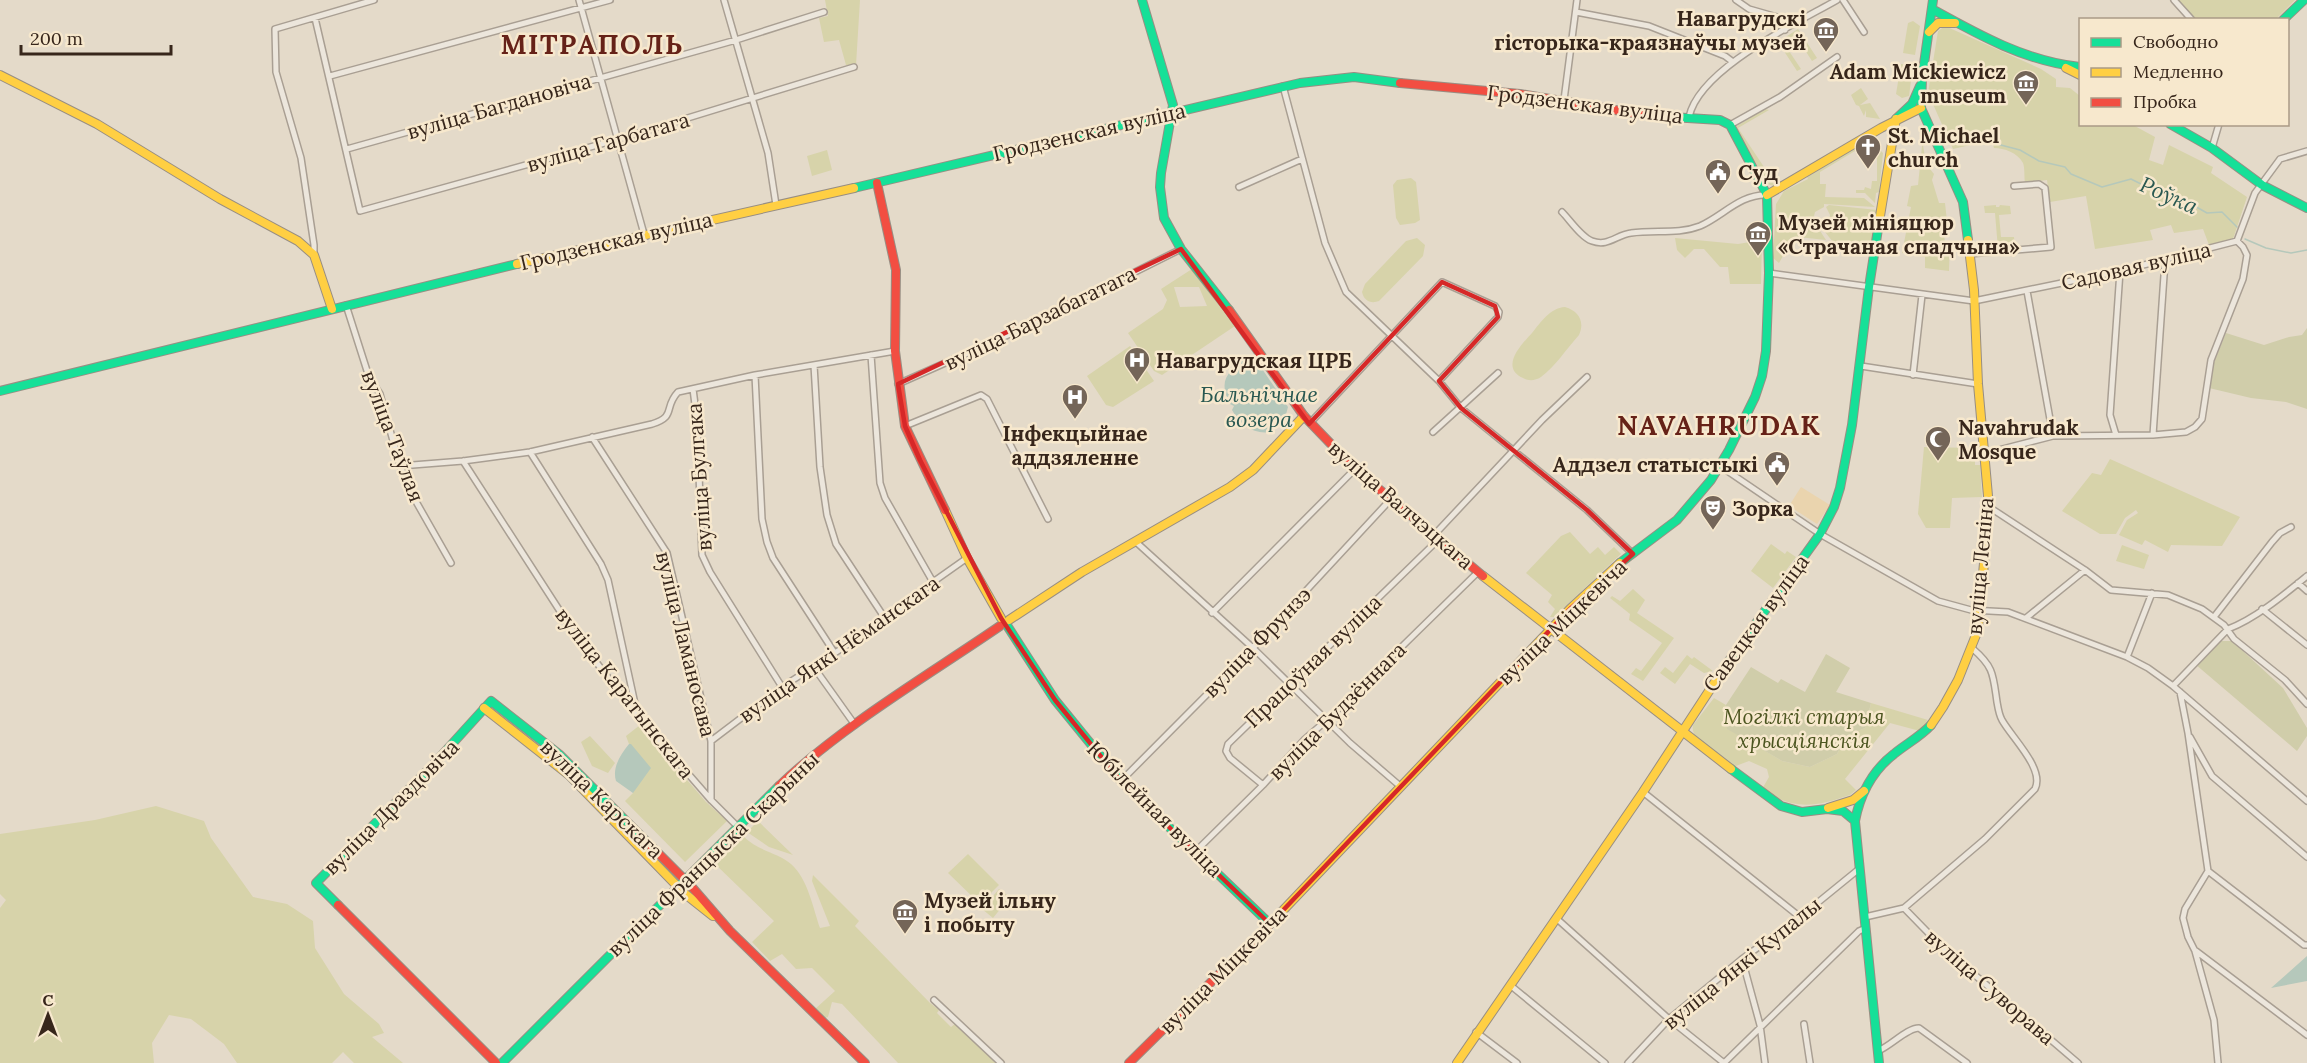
<svg xmlns="http://www.w3.org/2000/svg" width="2307" height="1063" viewBox="0 0 2307 1063" font-family="Lora,serif">
<rect width="100%" height="100%" fill="#e4dac9"/>
<path fill="#d7d3aa" fill-rule="evenodd" d="M825,0h35l-4,65h-10l-7,-25 -15,2 -5,-24 9,-2z
M2178,0h117l-20,20 -81,-1z
M1913,21l7,5 -5,29 -12,-2 5,-30z
M1945,26l96,43 15,10v8l14,1 10,8v28l53,1 22,12 -6,23 14,5 6,-20 44,22 -2,6 36,24 -14,42 -24,6 -6,-16 -29,4 -3,-8 -21,5 3,10 -58,9 -9,-53 -36,6 -3,-22 -22,3c-1,-6 0,-15 -2,-20 -5,-10 -19,-15 -29,-15l-2,-8 -39,9 -25,-56 10,-62z
M1798,29l19,29 -5,3 -11,-17 -6,1 -6,6 12,18 -4,2 -19,-29z
M1901,64l12,2 -4,30 -7,2 -6,-4z
M1861,88l7,11 -8,6 10,-2 10,16 -14,-2v-7l-2,6 -5,-10 -3,-1 -5,-10z
M1765,109l4,1 -31,18 38,57 -3,1 -5,-2 -32,-55 1,-3z
M1923,145l3,19 8,10 -2,6 7,23h6l2,18h-4l2,22 5,1 -1,27 -24,-3v-11l-23,-4 9,-46 -4,-1 4,-20 7,-1 4,-39z
M1871,146h5l7,7 -4,39 -3,1 -1,10 -10,-10h-9v-3h8l1,-3 6,2 1,-8h5v-22l-6,-1z
M1855,148v3l-35,21v12h6l-1,13 39,1 11,9 -51,-3v3l-9,5 -2,8 13,20 -28,-3 -10,10 -9,16 -6,-5 3,-54 8,-13 24,-12 -1,-2z
M827,150l5,20 -20,6 -5,-20z
M1411,178l5,4 4,38 -5,3 -15,2 -4,-7 -3,-33 4,-5z
M1829,205l48,5 -4,33 -3,4 -37,-5 -12,-15 8,-6 1,-6 -4,-8z
M1996,205v2h3l1,-2 10,1 1,8 -12,1 2,22h13l1,11 -17,1 -3,-36h-10l-1,-7z
M1417,238l8,7 -2,11 -44,45c-8,3 -15,0 -17,-9l3,-8 41,-43z
M1675,238l63,6 24,-4 -1,44h-31l-2,-17h-8l-16,-18h-10l-9,9 -8,-8z
M1192,269l43,57 -73,49 -8,-4 -26,-38 35,-24 4,-9 -6,-11zM1199,287l8,19 -27,1 -6,-20z
M1565,307c14,4 20,15 14,28 -12,13 -24,32 -38,42 -6,4 -13,4 -18,1 -24,-11 -1,-34 9,-45 9,-11 18,-25 33,-26z
M1130,346l24,35 -41,26 -7,-2 -19,-29z
M1924,447l51,1v17h5l2,32 -30,1 -2,30h-24l-8,-14z
M2110,459l130,58 -18,29 -51,-1 -3,7 -23,-12 -3,5 -23,-10 8,-15 11,-7 -2,-3 -11,8 -9,16h-16l-38,-23 30,-38 9,2z
M1570,532l20,22 8,-7 7,8 9,-8 7,7 -67,63h-4l5,-8 -7,-7 4,-7 -26,-22 35,-37z
M1771,544l14,10 2,-3 9,6 -23,31 -22,-17z
M2122,545l27,10 -5,14 -28,-8z
M1633,589l12,11 -8,13 37,25 -31,43 -12,-7 5,-6 5,3 21,-28 -33,-23 1,-6 -20,-16 2,-2 8,5z
M1687,655l5,4 2,-2 19,14 -9,2 -14,-9 -15,20 -15,-11 5,-6 8,6z
M1714,698l12,7 -2,4 4,20 54,32 28,6 27,-13 9,-18 19,-8 6,-25 57,17 -8,11 -30,-8 -45,56 11,11 -6,5c-35,12 -56,16 -88,-6l7,-12 -2,-8 -18,-8 -16,6c-12,-9 -44,-26 -40,-42z
M640,725l66,77 21,19 -42,41 -60,-61 8,-8 -2,-49h-2l-3,-8z
M590,736l25,27 -7,10 -16,-7 -11,-24z
M156,806l48,15 7,17 42,59 34,7 26,17 2,27 29,46 35,30 5,9 -12,4 31,26h-49l-11,-11 -11,11h-95l-13,-19 -33,-25 -22,-4 -17,28 2,20h-154v-155l6,-8 -6,-6v-60l95,-14z
M758,821l35,34 -24,-8 -22,-15z
M743,836c16,16 34,16 48,28 17,15 22,44 29,64l10,-2 -18,-45 1,-6 46,46 -4,5 75,77 9,7 -2,3 14,14 4,-3 41,39h-98l-56,-59 -10,-2 -4,15 -3,1 -10,-9 20,-18 -23,-23 -16,1 -14,-15 -12,7 -18,-19 22,-21 -59,-57z
M968,854l31,31 -19,19 -32,-31z
M999,889l11,8 -17,21 -11,-9z"/>
<path fill="#ead4ae" d="M1801,487l29,18 -13,19 -28,-18z"/>
<path fill="#d0cdaa" d="M2307,328v81l-21,-7 -35,-4 -42,-10 3,-21 14,-34 38,12 25,-8 13,-2z
M2218,641h14l51,47 24,40v8l-10,15 -102,-87z
M1826,654l24,14 -14,24 35,11 -6,25 -19,8 -9,18 -27,13 -28,-6 -55,-32 -3,-21 27,-41 27,16 3,-4 24,13z"/>
<path fill="#b5c8bb" d="M1247,356l7,1 34,50 -3,11 -14,14c-17,3 -31,-7 -39,-22l2,-4 -4,-2c-13,-26 -1,-31 17,-48z
M629,744h2l20,24 -18,25 -17,-12c-4,-13 4,-26 13,-37z
M2307,956v25l-36,7z"/>
<g fill="none" stroke-linecap="round" stroke-linejoin="round">
<path stroke="#b5c8bb" stroke-width="1.5" d="M1997,144l23,6 19,11 26,6 6,7 31,13 29,-8 38,19 8,-2 30,17 15,-1 15,15
M2245,239l21,9 25,5 16,-3"/>
<g stroke="#a99f93" stroke-width="8">
<path id="street" d="M579,0l65,234
M724,0l44,153 8,52
M1736,0l13,9 28,8 8,13
M1843,0l21,32
M2174,0l18,20
M1576,12l73,14 76,30 8,6
M315,18l45,193 259,-72 235,-72
M330,76l280,-76
M1283,86l42,157 21,49 93,89 22,27 126,102 46,44
M1564,100l13,-100
M1689,117c10,-48 106,-93 148,-117
M1730,125l50,-28 57,-40
M2212,148l7,-24
M347,149l389,-109 88,-28
M1239,187l63,-28
M1562,212c8,8 19,25 30,29 16,6 24,-6 39,-8 23,-4 46,2 69,-7 23,-10 40,-32 67,-31
M1969,254l82,-7 -6,-59 -6,-4 -25,2
M314,255v-10l-13,-87 -25,-86 -1,-43 99,-29
M1769,273l205,28 146,-30 117,-30 18,-48 25,-34 27,-8
M2027,291l26,145
M346,305l23,72 11,17 20,72 10,25 41,72
M871,355l9,128 5,15 48,84
M814,365l6,102 7,48 9,29 50,76
M1861,366l117,18
M755,375l7,144 5,23 6,16 61,94
M1913,375l9,-80
M898,384l119,-53 164,-82
M693,389l4,31 5,135 8,17 72,115
M1310,423l132,-141 53,24 4,6 -1,5 -59,64
M905,426l76,-31 6,4 61,120
M1433,432l65,-59
M2116,435l-6,-20 10,-144
M2153,435l12,-174
M592,437l75,116 44,188v59
M530,452l71,112 7,16 29,133
M1983,454l70,-18 100,-1 33,-3 9,-5 7,-8 9,-59 32,-81 4,-24 -4,-8 -6,-6
M463,461l113,175 61,79 74,85 26,26
M400,466l63,-5 67,-9 122,-28c25,-8 11,-16 26,-32l77,-17 140,-24
M1720,466l100,68 118,67 33,9 37,2 119,45 21,11 25,18 134,115
M1989,507l96,63 26,20 57,5 34,14 22,16 10,14 51,41 22,24
M1435,534l107,-114 45,-43
M1136,542l117,106 97,95 50,43
M2298,583l9,8
M2262,609l45,36
M1212,613l143,-144
M2214,617l58,-75 8,-9 11,-6
M2026,618l59,-48
M2127,657l25,-64
M813,666l42,59
M2173,686l55,-57c27,-10 57,-35 79,-53
M2180,692l8,41 20,138
M2190,737l22,39 95,81
M711,741l71,-54 104,-67 47,-38 34,-24
M1121,781l132,-133 138,-149
M1263,785l-33,-27 -4,-7 2,-7 211,-205
M1643,792l157,125
M1196,851l67,-66 42,-46 22,-19 151,-148
M2208,871l-23,38 -2,9 5,19 7,14 19,69 4,43
M2208,871l96,74h3
M1904,908l38,39 136,116
M1865,917l39,-9 81,-69 50,-50c10,-20 -23,-51 -33,-69 -3,-5 -4,-12 -5,-18 -4,-27 -3,-35 -24,-53
M1556,918l113,101 55,44
M2196,951l111,84
M1742,959l18,66 5,38
M1510,985l95,78
M934,1000l67,63
M1804,1024l6,39
M1476,1032l41,31
M1878,1051c14,-6 29,-23 41,-23l48,35
M1628,1063l41,-44 73,-60 58,-42 59,-48
M1724,1063l135,-132 7,-3"/>
</g>
<g stroke="#988e83" stroke-width="10">
<path id="fast" d="M1142,0l31,105 -12,68 -1,14 4,31 17,31 48,61
M1933,0l-11,78 -1,30 42,94 5,38
M1932,9c45,25 95,53 148,58
M2283,20l21,-20
M1896,119l16,-15 8,-18
M2170,124l42,24 50,37 45,23
M854,188l446,-105 54,-6 46,6
M0,391l517,-127
M1620,563l57,-43 34,-40 18,-30 26,-53 7,-21 4,-25 3,-78 -2,-78 -37,-70 -10,-5 -49,-3
M1008,627l47,73 66,81 149,143
M1726,665l94,-131 14,-27 6,-19 12,-63 17,-138 11,-71
M1731,769l50,37 21,6 25,-3 16,2 12,10
M338,905l-22,-22 116,-117 59,-65 69,54 86,86
M502,1063l277,-277
M1879,1063l-24,-242c5,-26 17,-50 39,-67 12,-10 26,-17 37,-29"/>
</g>
<g stroke="#988e83" stroke-width="10">
<path id="slow" d="M1929,32l9,-9h17
M2066,68l14,7
M0,75l97,49 123,75 78,42 16,14 18,54
M1767,195l114,-67 40,-20
M1880,216l16,-97
M517,264l337,-76
M945,510l22,48 34,60
M1483,576l248,193
M1009,620l73,-48 148,-85 23,-17 51,-54
M484,708l85,67 115,118 29,23
M1931,725l12,-18 15,-27 20,-50 11,-123 -11,-123 -4,-94 -6,-50
M1828,808l25,-8 11,-9
M1269,925l301,-316 50,-46
M1457,1063l186,-271 83,-127"/>
</g>
<g stroke="#988e83" stroke-width="10">
<path id="jam" d="M1400,83l120,11 125,21 26,2
M877,183l19,87 -1,81 10,75 40,84
M1229,310l75,106 51,53 128,107
M779,786c63,-60 148,-110 221,-160
M646,841l45,45 39,45 135,132
M338,905l158,158
M1129,1063l140,-138"/>
</g>
<use href="#street" stroke="#ece6dc" stroke-width="5"/>
<use href="#fast" stroke="#16e098" stroke-width="8"/>
<use href="#slow" stroke="#ffcf43" stroke-width="8"/>
<use href="#jam" stroke="#f24e42" stroke-width="8"/>
</g>
<path fill="none" stroke="#d62828" stroke-width="4.5" stroke-linejoin="round" d="M1181,249l128,175 133,-142 53,24 3,11 -59,64 22,27 126,102 46,44 -63,55 -300,315 -149,-143 -66,-81 -54,-82 -81,-158 -15,-34 -7,-42z"/>
<defs>
<g id="museum-pin" transform="scale(1.35)"><path d="M0 17L-7.5 6A9.5 9.5 0 1 1 7.5 6Z" fill="#746558" stroke="#f7e8cd"/><path d="M0-6L6-3V-2H-6V-3ZM-5-1h2V3h-2ZM-1-1h2V3h-2ZM3-1h2V3H3ZM-6 4H6V6H-6Z" fill="#fff"/></g>
<g id="church-pin" transform="scale(1.35)"><path d="M0 17L-7.5 6A9.5 9.5 0 1 1 7.5 6Z" fill="#746558" stroke="#f7e8cd"/><path d="M-1.2-6h2.4v3.5h3.3v2.4h-3.3V6h-2.4V-.1h-3.3v-2.4h3.3Z" fill="#fff"/></g>
<g id="civic-pin" transform="scale(1.35)"><path d="M0 17L-7.5 6A9.5 9.5 0 1 1 7.5 6Z" fill="#746558" stroke="#f7e8cd"/><path d="M-.6-6.5H3V-4.5H.6V-3L4-1V1h2V6H-6V1h2V-1L-.6-3ZM-1.2 2.5V6h2.4V2.5Z" fill="#fff"/></g>
<g id="hospital-pin" transform="scale(1.35)"><path d="M0 17L-7.5 6A9.5 9.5 0 1 1 7.5 6Z" fill="#746558" stroke="#f7e8cd"/><path d="M-5-5h3v3.5h4V-5h3V5h-3V1.5h-4V5h-3Z" fill="#fff"/></g>
<g id="mosque-pin" transform="scale(1.35)"><path d="M0 17L-7.5 6A9.5 9.5 0 1 1 7.5 6Z" fill="#746558" stroke="#f7e8cd"/><path d="M3.5-4.9A6 6 0 1 0 3.5 4.9A5 5 0 1 1 3.5-4.9Z" fill="#fff"/></g>
<g id="theatre-pin" transform="scale(1.35)"><path d="M0 17L-7.5 6A9.5 9.5 0 1 1 7.5 6Z" fill="#746558" stroke="#f7e8cd"/><path d="M-5-5.5Q0-4 5-5.5V0Q5 5 0 6Q-5 5-5 0ZM-3.3-2.5H-1v1.5H-3.3ZM1-2.5H3.3v1.5H1ZM-2.8 1Q0 5.5 2.8 1Z" fill="#fff"/></g>
</defs>
<g fill-rule="evenodd">
<use href="#museum-pin" x="1826" y="30"/>
<use href="#museum-pin" x="2026" y="83"/>
<use href="#church-pin" x="1868" y="147"/>
<use href="#civic-pin" x="1718" y="172"/>
<use href="#museum-pin" x="1758" y="234"/>
<use href="#hospital-pin" x="1137" y="360"/>
<use href="#hospital-pin" x="1075" y="397"/>
<use href="#mosque-pin" x="1938" y="439"/>
<use href="#civic-pin" x="1777" y="464"/>
<use href="#theatre-pin" x="1713" y="508"/>
<use href="#museum-pin" x="905" y="912"/>
</g>
<g text-anchor="middle" dominant-baseline="central" stroke-width="5" stroke-linejoin="round" paint-order="stroke">
<g font-size="21" font-weight="bold" fill="#37261b" stroke="#f7e8cd" text-anchor="start">
<text x="1806" y="18" text-anchor="end">Навагрудскі<tspan x="1806" dy="24">гісторыка-краязнаўчы музей</tspan></text>
<text x="2006" y="71" text-anchor="end">Adam Mickiewicz<tspan x="2006" dy="24">museum</tspan></text>
<text x="1888" y="135">St. Michael<tspan x="1888" dy="24">church</tspan></text>
<text x="1738" y="172">Суд</text>
<text x="1778" y="222">Музей мініяцюр<tspan x="1778" dy="24">«Страчаная спадчына»</tspan></text>
<text x="1156" y="360">Навагрудская ЦРБ</text>
<text x="1958" y="427">Navahrudak<tspan x="1958" dy="24">Mosque</tspan></text>
<text x="1075" y="433" text-anchor="middle">Інфекцыйнае<tspan x="1075" dy="24">аддзяленне</tspan></text>
<text x="1758" y="464" text-anchor="end">Аддзел статыстыкі</text>
<text x="1732" y="508">Зорка</text>
<text x="924" y="900">Музей ільну<tspan x="924" dy="24">і побыту</tspan></text>
</g>
<g font-size="21" fill="#37261b" stroke="#f7e8cd">
<text transform="translate(1585 104) rotate(7)">Гродзенская вуліца</text>
<text transform="translate(499 106) rotate(-16)">вуліца Багдановіча</text>
<text transform="translate(1089 132) rotate(-13)">Гродзенская вуліца</text>
<text transform="translate(608 142) rotate(-16)">вуліца Гарбатага</text>
<text transform="translate(616 241) rotate(-13)">Гродзенская вуліца</text>
<text transform="translate(2136 266) rotate(-13)">Садовая вуліца</text>
<text transform="translate(1040 318) rotate(-26)">вуліца Барзабагатага</text>
<text transform="translate(393 436) rotate(69)">вуліца Таўлая</text>
<text transform="translate(699 477) rotate(-94)">вуліца Булгака</text>
<text transform="translate(1401 505) rotate(41)">вуліца Валчэцкага</text>
<text transform="translate(1980 566) rotate(-85)">вуліца Леніна</text>
<text transform="translate(1562 622) rotate(-44)">вуліца Міцкевіча</text>
<text transform="translate(1756 623) rotate(-54)">Савецкая вуліца</text>
<text transform="translate(1257 642) rotate(-46)">вуліца Фрунзэ</text>
<text transform="translate(686 644) rotate(76)">вуліца Ламаносава</text>
<text transform="translate(839 649) rotate(-35)">вуліца Янкі Нёманскага</text>
<text transform="translate(1313 661) rotate(-44)">Працоўная вуліца</text>
<text transform="translate(625 693) rotate(52)">вуліца Каратынскага</text>
<text transform="translate(1337 711) rotate(-45)">вуліца Будзённага</text>
<text transform="translate(602 799) rotate(44)">вуліца Карскага</text>
<text transform="translate(391 807) rotate(-45)">вуліца Драздовіча</text>
<text transform="translate(1155 809) rotate(45)">Юбілейная вуліца</text>
<text transform="translate(713 854) rotate(-44)">вуліца Францыска Скарыны</text>
<text transform="translate(1742 963) rotate(-39)">вуліца Янкі Купалы</text>
<text transform="translate(1223 970) rotate(-45)">вуліца Міцкевіча</text>
<text transform="translate(1990 987) rotate(41)">вуліца Суворава</text>
</g>
<g font-size="21" font-style="italic" fill="#4c5520" stroke="#f7e8cd">
<text x="1804" y="716">Могілкі старыя<tspan x="1804" dy="24">хрысціянскія</tspan></text>
</g>
<g font-size="22" font-style="italic" fill="#295851" stroke="#f7e8cd">
<text transform="translate(2169 195) rotate(24)">Роўка</text>
<text x="1259" y="394">Бальнічнае<tspan x="1259" dy="25">возера</tspan></text>
</g>
<g font-size="27" font-weight="bold" letter-spacing="1.5" fill="#662218" stroke="#f7e8cd">
<text x="592" y="44">МІТРАПОЛЬ</text>
<text x="1719" y="425">NAVAHRUDAK</text>
</g>
</g>
<rect x="2079" y="18" width="210" height="108" fill="#f7e8cd" stroke="#aa9a86" stroke-width="1.5"/>
<rect x="2091" y="38" width="30" height="9" fill="#16e098" stroke="#aa9a86" stroke-width="1.5"/>
<text x="2133" y="48" font-size="18" fill="#37261b">Свободно</text>
<rect x="2091" y="68" width="30" height="9" fill="#ffcf43" stroke="#aa9a86" stroke-width="1.5"/>
<text x="2133" y="78" font-size="18" fill="#37261b">Медленно</text>
<rect x="2091" y="98" width="30" height="9" fill="#f24e42" stroke="#aa9a86" stroke-width="1.5"/>
<text x="2133" y="108" font-size="18" fill="#37261b">Пробка</text>
<g transform="translate(48 1015)" stroke="#f7e8cd" stroke-width="4.5" paint-order="stroke">
<path d="M0-4.5L10 22L0 15L-10 22Z" fill="#37261b"/>
<text y="-9" font-size="16" font-weight="bold" text-anchor="middle" fill="#37261b">С</text>
</g>
<path d="M21 45v9h150v-9" fill="none" stroke="#37261b" stroke-width="3"/>
<text x="30" y="45" font-size="18" fill="#37261b" stroke="#f7e8cd" stroke-width="4.5" paint-order="stroke">200 m</text>
</svg>
